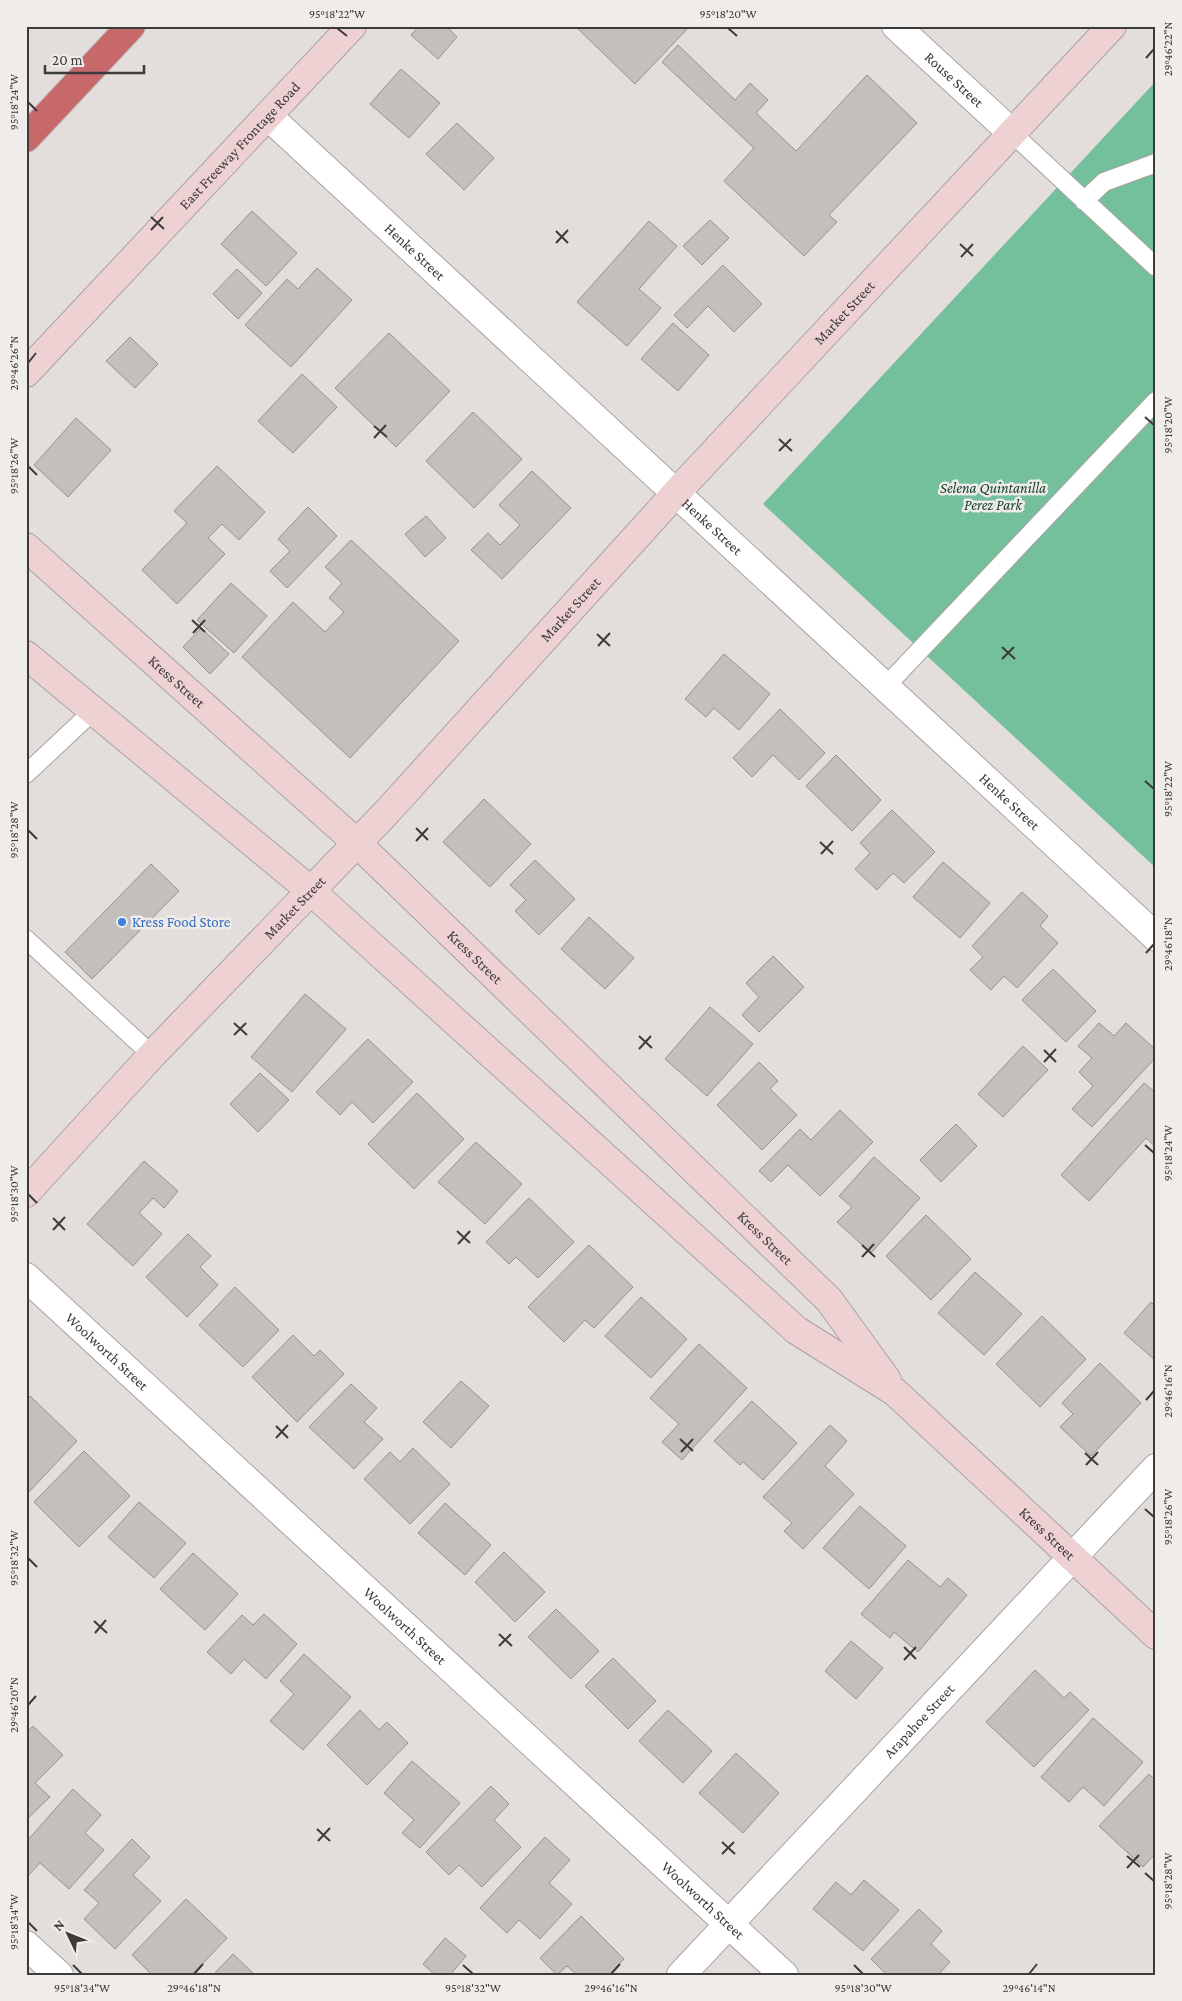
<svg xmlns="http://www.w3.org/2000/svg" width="1182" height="2001" viewBox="0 0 1182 2001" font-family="'Crimson Pro',serif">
<rect width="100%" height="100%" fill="#e3dedc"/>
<path fill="#75c09c" d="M1156,81v787l-393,-364z"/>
<path fill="#c3bfbc" stroke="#969290" d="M419,26h27l11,11 -19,22 -27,-24z
M575,26h115l-55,58z
M678,45l57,55 15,-17 18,17 -12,13 40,38 71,-76 50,48 -88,92 8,7 -33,34 -80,-75 30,-33 -92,-86z
M401,69l39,34 -31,35 -39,-34z
M457,123l37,35 -30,32 -38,-36z
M252,211l45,42 -31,33 -45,-42z
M710,220l19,18 -27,27 -19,-19z
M649,221l28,25 -38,43 22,19 -34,38 -50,-44z
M723,265l39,39 -28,28 -26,-26 -21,22 -13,-13z
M317,268l35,32 -61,67 -46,-42 42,-46 11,10z
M237,269l25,24 -24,26 -25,-25z
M673,323l36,32 -31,36 -37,-32z
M389,333l61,58 -54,56 -61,-59z
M130,337l28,27 -23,24 -29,-27z
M302,374l35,33 -44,46 -35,-32z
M473,412l49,47 -48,49 -48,-47z
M76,418l35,32 -43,47 -34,-32z
M217,466l48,46 -26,28 -17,-16 -14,14 17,16 -48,50 -35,-34 45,-47 -13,-12z
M532,471l39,37 -69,71 -31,-29 17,-17 12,12 20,-20 -21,-20z
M308,507l29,29 -50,52 -17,-17 20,-20 -12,-12z
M426,516l20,22 -21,19 -20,-23z
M351,540l108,101 -109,117 -108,-101 51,-55 32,30 19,-20 -15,-14 13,-15 -17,-16z
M231,583l36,33 -33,37 -37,-33z
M201,628l28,26 -19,20 -27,-27z
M724,654l46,40 -31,36 -25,-22 -8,9 -21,-18z
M780,709l45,44 -26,27 -26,-25 -21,22 -19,-19z
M836,755l45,45 -29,31 -46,-45z
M484,799l47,45 -41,43 -47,-45z
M892,810l43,42 -31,31 -11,-10 -16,17 -22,-21 15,-16 -10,-10z
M535,860l40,39 -36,36 -24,-24 11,-11 -16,-15z
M943,862l47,41 -30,35 -47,-41z
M151,864l28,27 -87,88 -27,-27z
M1022,892l26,24 -8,10 18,17 -41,45 -13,-12 -13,14 -21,-20 13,-13 -11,-11z
M589,917l45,41 -29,31 -44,-40z
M773,956l31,31 -45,45 -17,-17 17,-18 -13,-14z
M1053,969l43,42 -30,31 -44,-42z
M305,994l41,35 -54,63 -41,-35z
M710,1007l43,37 -46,52 -42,-37z
M1099,1023l15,13 12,-13 30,27v7l-64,70 -20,-18 21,-23 -14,-14 13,-14 -14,-12z
M368,1039l45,43 -40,41 -21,-21 -12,13 -24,-23z
M1023,1046l25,24 -45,47 -25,-23z
M759,1062l19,19 -8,8 27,26 -35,35 -45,-45z
M260,1073l29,27 -31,32 -28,-28z
M1144,1083l12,10v54l-10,-9 -57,63 -28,-26z
M417,1093l47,46 -50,50 -46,-45z
M840,1110l33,32 -53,54 -32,-31 -17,17 -12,-11 41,-42 11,11z
M956,1124l21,22 -36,36 -21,-22z
M476,1142l46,42 -37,40 -47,-42z
M874,1157l46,41 -49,55 -34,-31 15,-15 -13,-11z
M144,1161l34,30 -14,17 -11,-10 -14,15 23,21 -29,32 -46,-42z
M529,1198l45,44 -36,36 -22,-21 -7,7 -23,-22z
M926,1215l45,44 -40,41 -45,-44z
M188,1234l23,22 -11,11 18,18 -31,32 -41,-40z
M589,1245l44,42 -39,41 -9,-8 -21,22 -36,-35z
M975,1272l47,42 -38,41 -46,-42z
M235,1287l44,43 -36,37 -44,-42z
M641,1297l46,42 -36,39 -46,-42z
M1151,1302l5,5v54l-32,-28z
M1042,1316l44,43 -46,48 -44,-43z
M293,1335l21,21 6,-6 24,24 -47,48 -45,-45z
M699,1344l48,44 -65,72 -20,-18 17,-18 -29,-26z
M1100,1363l41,40 -50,53 -31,-29 13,-13 -11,-11z
M461,1381l28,25 -38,42 -28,-26z
M351,1384l26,24 -13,14 19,17 -29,30 -45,-42z
M30,1396l47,45 -51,54v-95z
M752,1401l45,42 -34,37 -20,-18 -3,3 -26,-24z
M830,1425l17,16 -22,25 29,28 -51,55 -19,-18 8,-8 -29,-26z
M413,1448l37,36 -40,40 -46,-45 26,-27 10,10z
M84,1451l46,45 -51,51 -45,-45z
M139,1502l47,41 -32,35 -46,-41z
M445,1503l46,42 -26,30 -47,-42z
M860,1506l46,40 -37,43 -46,-41z
M504,1552l41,40 -30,30 -40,-40z
M193,1553l45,41 -33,36 -45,-41z
M908,1560l32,27 8,-9 19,17 -49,57 -24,-20 -4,6 -29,-24z
M556,1609l43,42 -28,28 -43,-42z
M264,1614l33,30 -31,35 -22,-20 -13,15 -24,-22 35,-37 11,10z
M851,1641l32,27 -27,31 -31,-28z
M304,1654l47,43 -48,53 -33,-29 24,-27 -14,-13z
M613,1658l43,43 -28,28 -43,-43z
M1035,1670l29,28 6,-6 19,18 -55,57 -48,-45z
M360,1710l19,20 8,-8 21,21 -41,42 -40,-40z
M668,1710l44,41 -29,32 -44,-42z
M1093,1718l50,44 -39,44 -21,-19 -14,15 -28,-25z
M33,1726l30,29 -28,28 15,14 -24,23v-87z
M736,1753l43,40 -36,40 -44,-40z
M412,1761l48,42 -40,45 -18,-15 12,-13 -30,-27z
M1149,1774l7,7v72l-13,14 -44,-41z
M491,1786l18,18 -15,16 27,27 -39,40 -23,-22 -10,10 -23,-23z
M73,1789l28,26 -16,18 19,17 -35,39 -29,-26 -14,15v-36z
M545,1837l25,23 -21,23 23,21 -32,35 -21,-19 -12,13 -27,-25z
M132,1839l18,18 -17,18 28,26 -46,48 -31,-30 15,-16 -15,-13z
M864,1880l35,30 -36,41 -50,-42 23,-27 15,13z
M186,1899l41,39 -35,37h-40l-20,-20z
M919,1909l23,22 -11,13 19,18 -12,13h-51l-16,-16z
M581,1916l43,43 -15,16h-32l-10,-9 -10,9 -17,-17z
M445,1938l21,18 -16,19h-15l-12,-11z
M233,1954l22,21h-42z"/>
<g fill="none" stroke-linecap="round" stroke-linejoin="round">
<g stroke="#a7a3a0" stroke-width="20">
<path id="lane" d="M1012,133l144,134
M1084,201l20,-19 52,-19
M885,687l271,-286
M26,774l66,-62
M26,939l126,116"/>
</g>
<g stroke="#a7a3a0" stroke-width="30">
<g id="street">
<path id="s1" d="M896,26l116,107"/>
<path id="s2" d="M268,116l888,821"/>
<path id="s3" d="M26,1277l758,698"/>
<path d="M26,1945l33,30"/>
<path id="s4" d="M681,1975l475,-507"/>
</g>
</g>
<g stroke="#a7a3a0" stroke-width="30">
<g id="secondary">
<path id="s5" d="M26,373l326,-347"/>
<path id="s6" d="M26,547l331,296 472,457 58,80"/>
<path id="s7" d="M26,655l285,236 485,439 99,62 261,243"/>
<path id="s8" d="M26,1193l126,-138 234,-242 290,-320 436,-467"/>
</g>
</g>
<g stroke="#bdbcbc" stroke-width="30">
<path id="highway" d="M26,138l105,-112"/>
</g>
<use href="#lane" stroke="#fff" stroke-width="18"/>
<use href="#street" stroke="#fff" stroke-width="28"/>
<use href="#secondary" stroke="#eed2d3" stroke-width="28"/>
<use href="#highway" stroke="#c7696b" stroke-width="28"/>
</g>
<path fill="none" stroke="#3d3b3a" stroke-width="2" d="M337,28l10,8M728,28l9,8M1146,58l8,-9M28,102l9,9M151,217l13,12M151,230l12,-13M556,231l12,12M556,243l12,-13M960,244l13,12M961,257l12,-13M28,363l8,-10M1145,417l9,8M374,426l13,11M374,438l12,-13M779,439l13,12M779,451l12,-12M28,466l9,9M192,620l13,12M193,633l12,-13M597,634l13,12M598,646l12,-13M1002,647l13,12M1002,659l12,-12M1145,781l9,8M416,828l12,12M28,830l9,9M416,841l12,-13M820,842l13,12M821,854l12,-13M1146,953l8,-9M234,1023l13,12M234,1035l12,-12M639,1036l13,12M639,1049l12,-13M1044,1050l12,12M1044,1062l12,-13M1145,1145l9,8M28,1194l9,9M53,1218l12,12M53,1230l12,-13M457,1231l13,12M458,1244l12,-13M862,1245l13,12M862,1257l12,-13M1146,1400l8,-9M276,1426l12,12M276,1438l12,-13M680,1439l13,12M681,1452l12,-13M1085,1453l13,12M1086,1465l12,-13M1145,1509l9,8M28,1558l9,9M94,1621l13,12M95,1633l11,-13M499,1634l13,12M499,1646l12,-12M904,1647l12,12M904,1660l12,-13M28,1705l8,-9M317,1829l13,12M318,1841l12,-13M722,1842l13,12M722,1854l12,-12M1127,1856l13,11M1127,1868l12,-13M1145,1873l9,8M28,1922l9,9M73,1965l9,9M463,1965l10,9M854,1965l9,9M194,1974l9,-10M611,1974l9,-10M1029,1974l8,-10"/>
<circle fill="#3f7fe0" stroke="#f0ece9" stroke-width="2" cx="122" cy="922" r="5"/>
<g text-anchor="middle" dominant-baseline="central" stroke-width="5" stroke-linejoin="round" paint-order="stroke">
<g font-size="15" fill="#3d3b3a" stroke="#f0ece9">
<text stroke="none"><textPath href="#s1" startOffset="79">Rouse Street</textPath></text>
<text stroke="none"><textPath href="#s5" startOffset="312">East Freeway Frontage Road</textPath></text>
<text stroke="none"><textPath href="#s2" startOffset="200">Henke Street</textPath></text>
<text stroke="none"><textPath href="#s8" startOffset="1202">Market Street</textPath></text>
<text stroke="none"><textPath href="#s2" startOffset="605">Henke Street</textPath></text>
<text stroke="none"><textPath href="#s8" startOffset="798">Market Street</textPath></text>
<text stroke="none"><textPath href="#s6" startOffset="202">Kress Street</textPath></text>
<text stroke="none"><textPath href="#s2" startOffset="1010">Henke Street</textPath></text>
<text stroke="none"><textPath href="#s8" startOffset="392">Market Street</textPath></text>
<text stroke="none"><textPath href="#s6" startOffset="608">Kress Street</textPath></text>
<text stroke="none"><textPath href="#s6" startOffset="1012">Kress Street</textPath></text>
<text stroke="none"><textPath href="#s3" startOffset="110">Woolworth Street</textPath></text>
<text stroke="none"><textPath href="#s7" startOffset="1349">Kress Street</textPath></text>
<text stroke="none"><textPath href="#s3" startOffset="515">Woolworth Street</textPath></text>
<text stroke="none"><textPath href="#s4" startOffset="348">Arapahoe Street</textPath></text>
<text stroke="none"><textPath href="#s3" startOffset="920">Woolworth Street</textPath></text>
</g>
<g font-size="15" font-style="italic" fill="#123e2c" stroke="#f0ece9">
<text x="993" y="488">Selena Quintanilla<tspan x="993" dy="17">Perez Park</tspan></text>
</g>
<g font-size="15" fill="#366cbe" stroke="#f0ece9" text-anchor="start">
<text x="132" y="922">Kress Food Store</text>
</g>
</g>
<rect width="1182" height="2001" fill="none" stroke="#f0ece9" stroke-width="55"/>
<g transform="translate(68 1934) rotate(313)" stroke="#f0ece9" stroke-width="4" paint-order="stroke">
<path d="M0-4L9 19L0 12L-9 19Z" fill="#3d3b3a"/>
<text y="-8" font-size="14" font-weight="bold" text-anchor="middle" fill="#3d3b3a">N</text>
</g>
<path d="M45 65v8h99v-8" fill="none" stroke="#3d3b3a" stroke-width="2.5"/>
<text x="52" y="65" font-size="15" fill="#3d3b3a" stroke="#f0ece9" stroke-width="4" paint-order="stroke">20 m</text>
<rect x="28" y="28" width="1126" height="1946" fill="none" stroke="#3d3b3a" stroke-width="2"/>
<g font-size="12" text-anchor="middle" fill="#3d3b3a">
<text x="337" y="18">95°18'22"W</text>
<text x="728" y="18">95°18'20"W</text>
<text transform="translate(1168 49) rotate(-90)" y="4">29°46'22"N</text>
<text transform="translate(14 102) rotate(-90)" y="4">95°18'24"W</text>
<text transform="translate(14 363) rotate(-90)" y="4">29°46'26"N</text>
<text transform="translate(1168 425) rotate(-90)" y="4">95°18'20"W</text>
<text transform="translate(14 466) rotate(-90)" y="4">95°18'26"W</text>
<text transform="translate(1168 789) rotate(-90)" y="4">95°18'22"W</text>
<text transform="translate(14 830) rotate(-90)" y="4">95°18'28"W</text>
<text transform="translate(1168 944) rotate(-90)" y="4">29°46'18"N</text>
<text transform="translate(1168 1153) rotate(-90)" y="4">95°18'24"W</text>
<text transform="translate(14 1194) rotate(-90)" y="4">95°18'30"W</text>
<text transform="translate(1168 1391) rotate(-90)" y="4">29°46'16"N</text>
<text transform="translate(1168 1517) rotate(-90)" y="4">95°18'26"W</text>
<text transform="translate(14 1558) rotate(-90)" y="4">95°18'32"W</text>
<text transform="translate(14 1705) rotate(-90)" y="4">29°46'20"N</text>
<text transform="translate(1168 1881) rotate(-90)" y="4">95°18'28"W</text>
<text transform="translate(14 1922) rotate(-90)" y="4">95°18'34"W</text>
<text x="82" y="1992">95°18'34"W</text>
<text x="194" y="1992">29°46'18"N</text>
<text x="473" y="1992">95°18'32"W</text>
<text x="611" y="1992">29°46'16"N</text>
<text x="863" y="1992">95°18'30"W</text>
<text x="1029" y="1992">29°46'14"N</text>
</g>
</svg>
